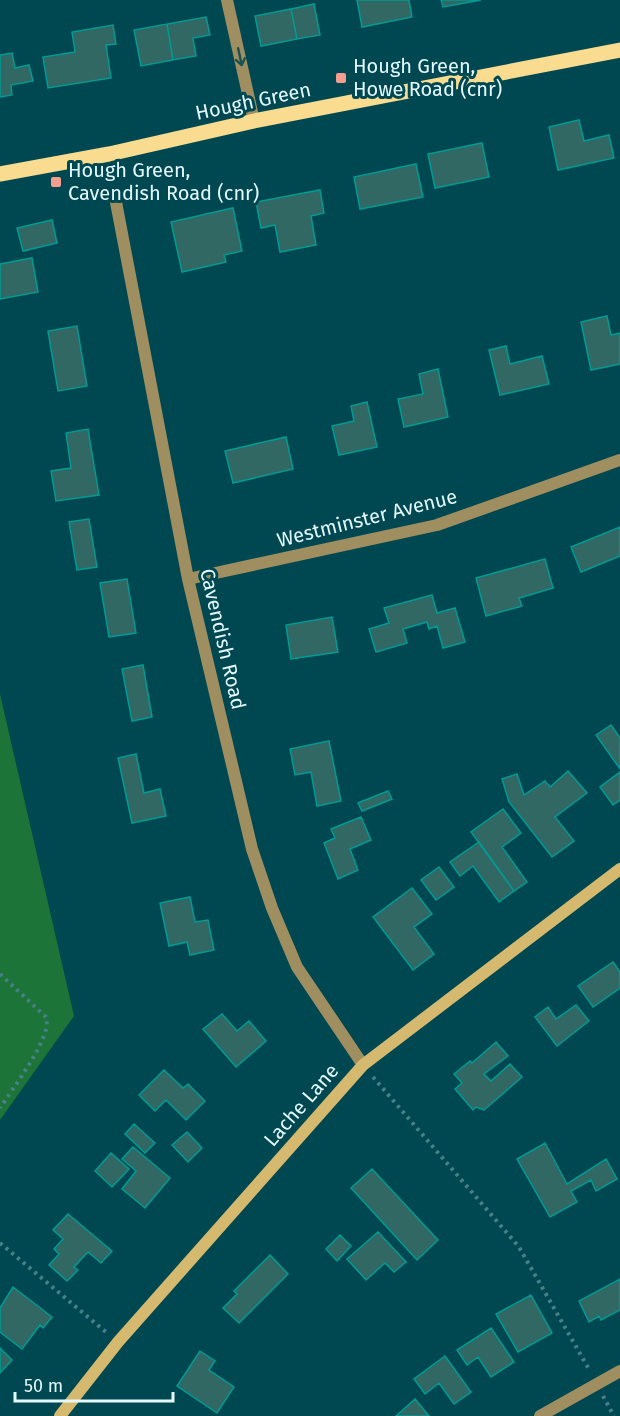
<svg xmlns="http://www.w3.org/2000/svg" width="620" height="1416" viewBox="0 0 620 1416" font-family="'Fira Sans',sans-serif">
<rect width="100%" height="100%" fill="#004851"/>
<path fill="#1c7438" d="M0,694l74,322 -74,104z"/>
<path fill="#316864" stroke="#009b94" stroke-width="1.5" d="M357,0h52l3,17 -50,10z
M441,0h40l-38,7z
M314,4l6,31 -23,4 -6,-30z
M291,9l6,30 -36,7 -6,-30z
M206,17l4,18 -17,3 3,18 -23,4 -6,-36z
M167,24l6,36 -32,6 -7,-36z
M113,25l3,19 -10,1 5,33 -63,10 -5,-31 32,-5 -3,-20z
M12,53l3,15 14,-3 4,16 -22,4 1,10 -12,2v-42z
M579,120l5,21 25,-6 5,23 -56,12 -9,-43z
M482,143l7,34 -54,11 -7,-34z
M416,164l7,33 -63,12 -6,-32z
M320,190l4,23 -13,3 5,29 -36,7 -5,-27 -14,3 -5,-26z
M233,208l9,43 -18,4 2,7 -44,10 -11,-50z
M52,220l5,23 -34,8 -6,-23z
M32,258l6,34 -38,7v-35z
M607,316l4,19 9,-2v31l-29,6 -10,-48z
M77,326l10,60 -29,5 -10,-60z
M506,346l4,18 32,-8 7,28 -49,11 -11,-45z
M438,369l10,48 -44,10 -6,-28 25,-5 -4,-20z
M367,402l10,45 -38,8 -7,-29 22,-5 -3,-15z
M88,429l11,66 -43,6 -5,-30 20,-3 -5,-35z
M286,437l7,32 -60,14 -8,-32z
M89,519l8,48 -20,3 -8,-48z
M620,527v29l-39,16 -10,-25z
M545,559l8,29 -34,10 3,8 -36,10 -10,-38z
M127,579l9,54 -27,4 -9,-54z
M432,595l5,18 18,-5 10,34 -22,6 -6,-22 -8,3 -2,-7 -24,7 4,14 -31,9 -7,-23 20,-6 -5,-15z
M332,617l6,35 -47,7 -5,-34z
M143,665l9,52 -20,4 -10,-52z
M611,725l9,13v31l-24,-34z
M329,741l12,60 -24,5 -6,-34 -16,3 -5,-26z
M136,754l8,39 16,-4 6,27 -34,7 -14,-65z
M568,771l19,22 -32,24 19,24 -22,16 -43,-55 -7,-23 15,-5 7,21 21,-14 5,6z
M620,772v28l-7,5 -13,-18z
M388,791l4,8 -30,12 -4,-8z
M503,809l18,24 -19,14 25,35 -13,9 -43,-59z
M361,817l10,23 -21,9 8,21 -20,9 -14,-36 11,-5 -4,-9z
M479,842l35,49 -15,11 -26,-36 -13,10 -10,-14z
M439,867l15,20 -18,13 -15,-20z
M412,888l20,26 -18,13 20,27 -21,16 -40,-53z
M190,897l5,25 13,-2 6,30 -24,5 -3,-13 -18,4 -9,-43z
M613,962l7,10v16l-27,19 -15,-21z
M576,1005l13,16 -32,25 -22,-29 13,-10 8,12z
M222,1014l15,17 12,-10 17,20 -30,26 -33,-38z
M496,1042l12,14 -24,18 7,7 19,-17 12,13 -38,33 -8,-3 -3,3 -18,-21 7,-6 -8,-9 16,-13 2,2z
M164,1070l19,18 5,-4 17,17 -19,19 -20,-20 -11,11 -16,-16z
M134,1124l21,19 -10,10 -20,-19z
M187,1132l15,16 -14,14 -16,-17z
M545,1143l22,41 39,-25 11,20 -21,12 -5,-11 -20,11 6,11 -27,15 -33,-58z
M133,1147l37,31 -25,30 -23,-19 14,-18 -14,-12z
M111,1153l18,16 -17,18 -17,-16z
M372,1169l66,71 -21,20 -66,-72z
M68,1214l44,37 -11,12 -13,-11 -14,15 4,3 -11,11 -18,-16 10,-11 -5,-5 9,-10 -10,-9z
M378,1232l28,30 -12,10 -9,-9 -19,17 -19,-21z
M340,1235l11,11 -14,15 -11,-12z
M270,1255l18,19 -49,49 -16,-15 14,-14 -3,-3z
M620,1279v31l-19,10 -2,-4 -10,6 -10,-21z
M13,1287l39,30 -9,11 -3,-3 -18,24 -22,-17v-24z
M531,1295l21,38 -34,19 -22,-38z
M491,1328l23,34 -23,15 -13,-20 -11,8 -10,-15z
M0,1348l12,12 -12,13z
M200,1351l15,10 -6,9 25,17 -17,26 -40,-27z
M445,1356l26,36 -17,12 -15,-21 -14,11 -11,-15z
M415,1399l14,17h-33z"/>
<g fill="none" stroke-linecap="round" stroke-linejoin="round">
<path stroke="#488087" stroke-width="4" stroke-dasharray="3 4.5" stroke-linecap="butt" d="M0,974l46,43c7,20 -34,72 -46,91
M373,1077l146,170 71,124
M0,1243l107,90
M603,1396l11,20"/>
<path stroke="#9f8e60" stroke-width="12" d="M227,0l27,121
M115,197l73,382 64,270 20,59 25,59 66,98
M188,579l249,-54 183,-65
M540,1416l80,-45"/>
<path stroke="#d5b96e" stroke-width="12" d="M60,1416l58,-74 245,-277 257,-196"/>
<path stroke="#f9dc90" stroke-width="15" d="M0,174l109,-20 145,-33 366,-71"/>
</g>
<defs><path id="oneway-shaft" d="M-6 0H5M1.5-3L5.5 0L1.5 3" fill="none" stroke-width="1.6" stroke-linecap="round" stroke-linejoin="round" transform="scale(1.5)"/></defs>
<use stroke="#185253" href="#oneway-shaft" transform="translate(240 57) rotate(78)"/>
<g fill="#f59d8f" stroke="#004851" stroke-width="2">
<rect x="335" y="72" width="12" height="12" rx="3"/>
<rect x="50" y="176" width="12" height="12" rx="3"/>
</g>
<g text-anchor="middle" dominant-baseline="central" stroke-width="6" stroke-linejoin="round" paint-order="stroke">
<g font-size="20" fill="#e5f9fd" stroke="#004851" text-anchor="start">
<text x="353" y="66">Hough Green,<tspan x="353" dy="23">Howe Road (cnr)</tspan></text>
<text x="68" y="170">Hough Green,<tspan x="68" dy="23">Cavendish Road (cnr)</tspan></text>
</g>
<g font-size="20" fill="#e5f9fd" stroke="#004851">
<text transform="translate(253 101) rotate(-12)">Hough Green</text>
<text transform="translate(367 518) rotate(-14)">Westminster Avenue</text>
<text transform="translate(223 639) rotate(77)">Cavendish Road</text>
<text transform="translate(301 1105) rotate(-49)">Lache Lane</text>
</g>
</g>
<path d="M15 1392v9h158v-9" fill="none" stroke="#e5f9fd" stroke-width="3"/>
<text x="24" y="1392" font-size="18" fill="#e5f9fd" stroke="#004851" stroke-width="4.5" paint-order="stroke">50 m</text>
</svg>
